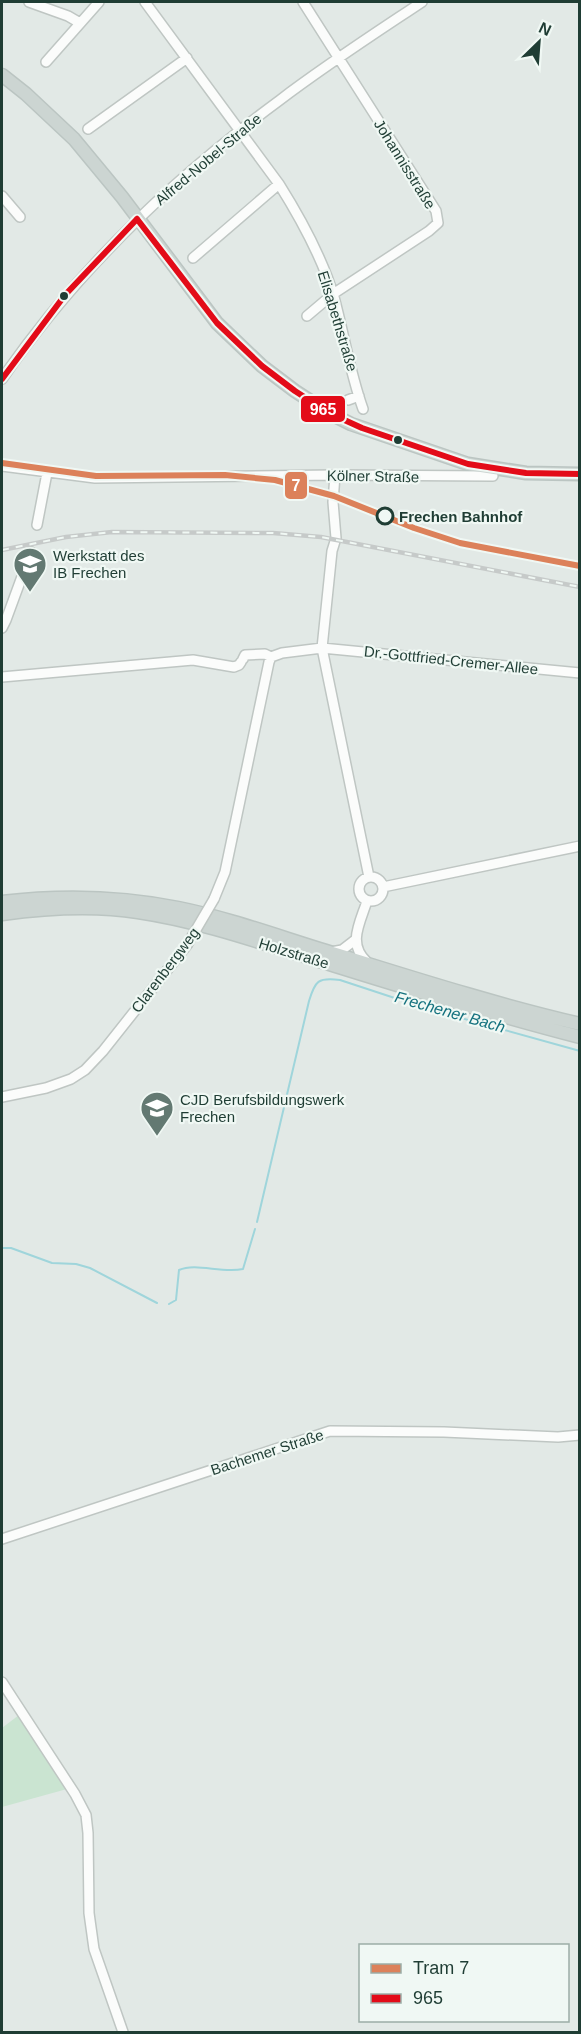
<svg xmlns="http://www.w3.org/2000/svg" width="581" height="2034" viewBox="0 0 581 2034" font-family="Arial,sans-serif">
<rect width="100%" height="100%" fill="#e2e9e6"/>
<path fill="#cae4d1" d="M19,1715l48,74 -65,18v-79z"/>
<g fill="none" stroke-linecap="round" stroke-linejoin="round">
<path stroke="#9fd5db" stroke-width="2" d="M257,1222l52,-221c6,-20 9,-24 31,-21l85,28 155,43
M2,1248h9l41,15 24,1 14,4 67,35
M169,1304l7,-4 3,-30c17,-8 43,4 64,-1l12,-40"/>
<g stroke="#bfc6c3" stroke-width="12">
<path id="minor" d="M29,2l39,14 12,7
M145,2l134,182c22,35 43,73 55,113 10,37 16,76 29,112
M303,2l133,209 2,12 -9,8 -96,63 -26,22
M46,62l53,-60
M88,129l99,-71
M2,196l18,21
M193,258l86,-74
M2,379c75,-109 172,-201 278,-279 46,-35 94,-66 142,-98
M348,400l11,-4
M2,466l93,12 240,-3 158,1
M335,475l-2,27 3,36 -4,13 -10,97 47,229
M37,525l10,-52
M2,628l4,-8 25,-68
M243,659l2,-4 20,-1 6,3
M2,677l191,-17 41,7 5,-2 2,-3
M359 889a12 12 0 1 1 24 0a12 12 0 1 1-24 0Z
M383,887l197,-41
M214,899l11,-27 44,-210 2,-5 11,-4 40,-5 258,25
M367,901c-7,22 -20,43 0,61
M331,952l11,-2 13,-10
M2,1097l44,-9 25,-9 14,-9 18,-19 84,-106
M2,1539l328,-108 114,1 114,5 22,-2
M2,1682l73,112 11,21 2,18 1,80 5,36 29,83"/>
</g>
<g stroke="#bbc5c2" stroke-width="15">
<path id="major" d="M2,75l24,19 48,45 48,58 95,126 45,43 33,25 34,22 22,11 117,40 58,9 54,1
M2,902c58,-7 117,-6 176,6 50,10 99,28 148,43 84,26 168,53 254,73
M2,914c44,-6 91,-9 136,-2 68,10 135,35 201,55 80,25 160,49 241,70"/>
</g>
<use href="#minor" stroke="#fbfcfb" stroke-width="9"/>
<use href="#major" stroke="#ccd5d2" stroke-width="12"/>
<g stroke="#c6cac9" stroke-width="4.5">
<path id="rail" d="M2,550l64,-13 46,-5 161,1 48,4 259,50"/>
</g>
<use href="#rail" stroke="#f0f8f4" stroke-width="2" stroke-dasharray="7" stroke-linecap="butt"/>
<g stroke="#bfc6c3" stroke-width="12" stroke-linecap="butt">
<path id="minor-bridge" d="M187,945l27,-46"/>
</g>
<use href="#minor-bridge" stroke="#fbfcfb" stroke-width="9"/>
<g stroke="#f0f8f4" stroke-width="10">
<path id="bus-1" d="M137,219l80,104 45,43 33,25 34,22 33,15 106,36 58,9 54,1
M2,379l63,-84 72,-76"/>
</g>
<use href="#bus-1" stroke="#e30b18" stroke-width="6"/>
<g stroke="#f0f8f4" stroke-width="10">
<path id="tram-1" d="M2,463l94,13 129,-1 50,5 59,16 80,32 46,15 120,23"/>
</g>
<use href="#tram-1" stroke="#dc815a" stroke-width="6"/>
</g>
<defs>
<g id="school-pin" transform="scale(1.725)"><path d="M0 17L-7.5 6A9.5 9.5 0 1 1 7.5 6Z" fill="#637972" stroke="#f0f8f4"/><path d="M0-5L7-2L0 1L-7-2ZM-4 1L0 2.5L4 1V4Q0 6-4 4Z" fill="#fff"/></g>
</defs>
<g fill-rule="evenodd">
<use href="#school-pin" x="30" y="564"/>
<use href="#school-pin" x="157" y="1108"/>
</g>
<g fill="#1f3d34" stroke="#f0f8f4" stroke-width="2">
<circle cx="64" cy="296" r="5"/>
<circle cx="398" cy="440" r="5"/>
</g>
<circle fill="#f0f8f4" stroke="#1f3d34" stroke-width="3" cx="385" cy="516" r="8"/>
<g text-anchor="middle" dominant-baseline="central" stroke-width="4.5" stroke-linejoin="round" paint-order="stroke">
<g font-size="15" fill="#1f3d34" stroke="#f0f8f4">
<text transform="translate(208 159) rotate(-40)">Alfred-Nobel-Straße</text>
<text transform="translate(405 164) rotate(58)">Johannisstraße</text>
<text transform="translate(338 321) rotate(73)">Elisabethstraße</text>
<text transform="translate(373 476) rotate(1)">Kölner Straße</text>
<text transform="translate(451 660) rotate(6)">Dr.-Gottfried-Cremer-Allee</text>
<text transform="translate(294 953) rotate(17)">Holzstraße</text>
<text transform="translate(165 970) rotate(-53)">Clarenbergweg</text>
<text transform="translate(267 1452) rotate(-18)">Bachemer Straße</text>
</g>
<g font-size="15" font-weight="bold" fill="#1f3d34" stroke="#f0f8f4" text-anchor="start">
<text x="399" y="516">Frechen Bahnhof</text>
</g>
<g font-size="15" fill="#1f3d34" stroke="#f0f8f4" text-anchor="start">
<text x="53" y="555">Werkstatt des<tspan x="53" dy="17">IB Frechen</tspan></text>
<text x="180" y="1099">CJD Berufsbildungswerk<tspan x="180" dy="17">Frechen</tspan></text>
</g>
<g font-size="16" font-style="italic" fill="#14717e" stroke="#f0f8f4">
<text transform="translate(450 1012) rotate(16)">Frechener Bach</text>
</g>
</g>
<g stroke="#f0f8f4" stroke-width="2">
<rect x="300" y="395" width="46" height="28" rx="6" fill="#e30b18"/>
<rect x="284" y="471" width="24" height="29" rx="6" fill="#dc815a"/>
</g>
<g font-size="16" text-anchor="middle" font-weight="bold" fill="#fff">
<text x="323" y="415">965</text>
<text x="296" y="491">7</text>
</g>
<rect width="581" height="2034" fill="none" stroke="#1f3d34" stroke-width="6"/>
<rect x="359" y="1944" width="210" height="78" fill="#f0f8f4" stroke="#9cada7" stroke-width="1.5"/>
<rect x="371" y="1964" width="30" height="9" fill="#dc815a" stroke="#9cada7" stroke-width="1.5"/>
<text x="413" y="1974" font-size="18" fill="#1f3d34">Tram 7</text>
<rect x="371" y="1994" width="30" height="9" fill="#e30b18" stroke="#9cada7" stroke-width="1.5"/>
<text x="413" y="2004" font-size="18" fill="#1f3d34">965</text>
<g transform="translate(539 42) rotate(25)" stroke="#f0f8f4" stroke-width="4.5" paint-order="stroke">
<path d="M0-4.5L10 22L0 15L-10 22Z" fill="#1f3d34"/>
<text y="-9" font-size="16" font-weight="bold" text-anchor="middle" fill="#1f3d34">N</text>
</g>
</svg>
